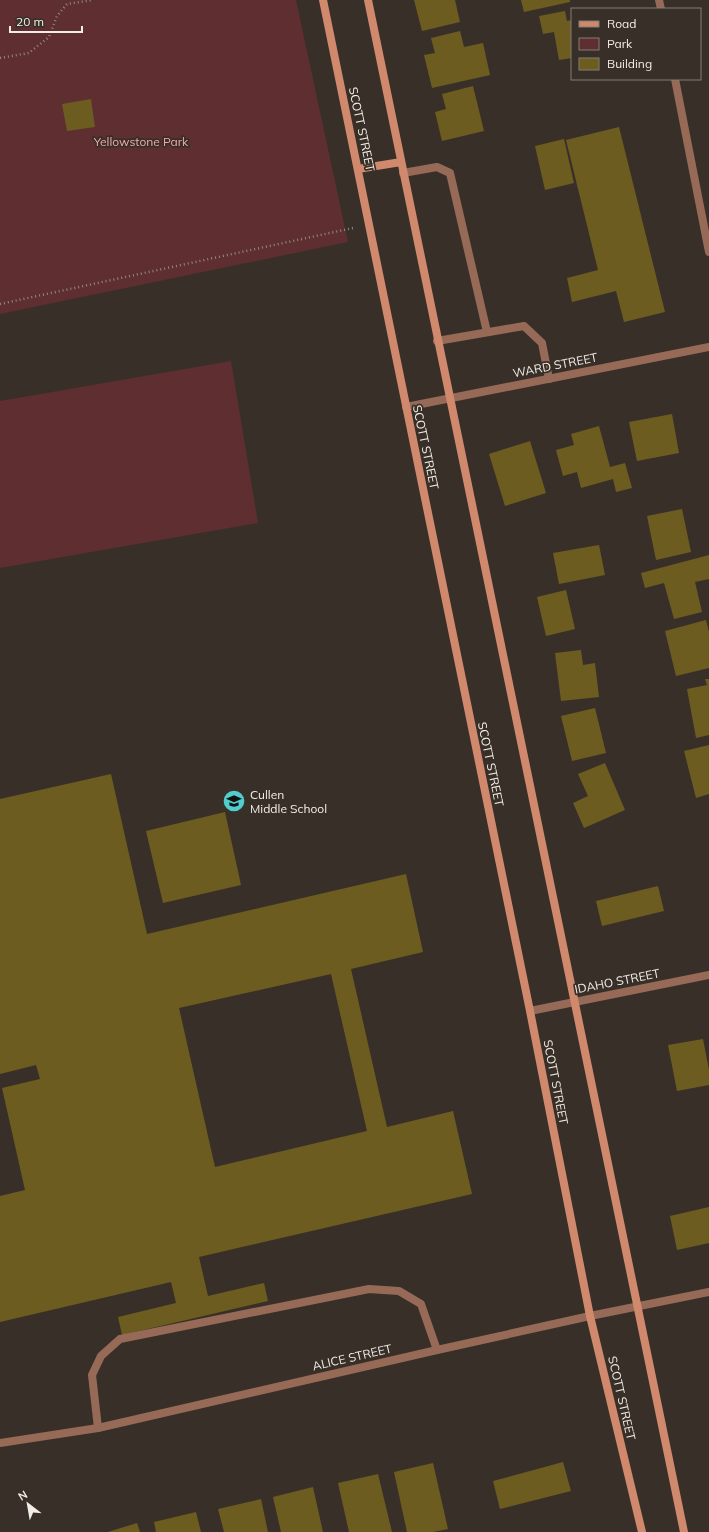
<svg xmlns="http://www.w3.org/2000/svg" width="709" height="1532" viewBox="0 0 709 1532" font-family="Mulish,sans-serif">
<rect width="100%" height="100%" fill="#383028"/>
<path fill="#5e2e31" d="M0,0h296l52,242 -348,72z
M231,361l27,162 -258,45v-167z"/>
<path fill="#6d5c20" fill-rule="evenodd" d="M414,0h41l5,22 -38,9z
M521,0h49v2l-46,10z
M565,11l2,10 5,-1v38l-13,2 -5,-28 -11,2 -4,-18z
M460,31l4,16 19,-4 7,32 -58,13 -8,-33 11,-2 -4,-15z
M473,86l11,45 -42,10 -7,-29 11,-3 -4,-15z
M91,99l4,28 -28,4 -5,-27z
M619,127l46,185 -41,10 -8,-31 -44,11 -5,-24 31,-8 -32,-130z
M564,139l10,44 -29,7 -10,-44z
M672,414l7,39 -42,8 -8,-39z
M599,426l11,41 15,-4 7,25 -16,4 -3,-13 -32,9 -4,-16 -14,4 -7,-26 18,-5 -3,-11z
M530,441l16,52 -41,13 -16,-52z
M682,509l9,43 -35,8 -9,-44z
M599,545l6,30 -46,9 -6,-31z
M709,555v24l-14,3 7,30 -28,7 -10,-36 -19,5 -4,-15z
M566,590l9,39 -29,7 -9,-39z
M706,620l3,12v36l-33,8 -11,-45z
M581,650l2,15 12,-2 4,34 -38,4 -6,-48z
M705,679h4v56l-13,3 -9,-49 20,-4z
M595,708l11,45 -34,8 -11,-45z
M709,745v49l-13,4 -12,-47z
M605,763l20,47 -41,18 -11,-25 15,-7 -10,-22z
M111,774l36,160 259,-60 17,78 -72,17 36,158 66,-16 19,83 -273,63 9,39 56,-13 4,18 -146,34 -4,-18 58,-14 -5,-21 -171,40v-126l25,-6 -23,-102 38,-9 -4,-14 -36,9v-275zM331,974l36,157 -152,36 -36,-159z
M225,812l16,73 -78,18 -17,-72z
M658,886l6,25 -62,15 -6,-25z
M703,1039l6,31v15l-32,6 -9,-46z
M709,1207v36l-32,7 -7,-34z
M563,1462l8,29 -71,18 -7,-28z
M433,1463l15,66 -15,3h-26l-13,-60z
M378,1474l14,58h-43l-11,-49z
M313,1487l10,45h-42l-8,-35z
M261,1499l7,33h-44l-6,-23z
M196,1512l5,20h-45l-2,-10z
M137,1523l3,9h-32z"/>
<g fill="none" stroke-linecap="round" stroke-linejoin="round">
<path stroke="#908a82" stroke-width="2.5" stroke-dasharray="1 3" stroke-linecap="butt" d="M0,58l29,-5 20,-16 8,-21 10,-12 26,-4
M0,304l353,-76"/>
<path stroke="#976a58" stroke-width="8" d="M403,173l34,-6 13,6 37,159
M437,341l87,-15 18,17 7,36
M98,1428l-6,-53 9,-19 19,-17 249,-50 30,2 22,13 16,46"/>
<path stroke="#976a58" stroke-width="8" d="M659,0l2,9
M675,79l34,173
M406,407l303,-60
M530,1011l179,-36
M0,1443l98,-15 339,-78 153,-34 119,-24"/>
<path stroke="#d0896c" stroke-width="8" d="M323,0l207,1011 60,305 52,216
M368,0l316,1532
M358,169l43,-7"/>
</g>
<defs>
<g id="school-disc" transform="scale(1.15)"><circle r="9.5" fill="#52cdce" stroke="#383028"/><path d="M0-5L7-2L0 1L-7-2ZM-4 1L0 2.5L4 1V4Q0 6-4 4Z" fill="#111"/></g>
</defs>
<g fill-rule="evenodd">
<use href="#school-disc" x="234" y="801"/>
</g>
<g text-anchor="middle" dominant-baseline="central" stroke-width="3.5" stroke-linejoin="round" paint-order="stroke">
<g font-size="12" fill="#f2ede7" stroke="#383028">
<text transform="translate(362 129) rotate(78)">SCOTT STREET</text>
<text transform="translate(555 365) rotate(-11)">WARD STREET</text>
<text transform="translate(426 447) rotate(78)">SCOTT STREET</text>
<text transform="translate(491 764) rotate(78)">SCOTT STREET</text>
<text transform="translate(617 981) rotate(-11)">IDAHO STREET</text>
<text transform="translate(556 1082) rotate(79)">SCOTT STREET</text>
<text transform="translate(352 1357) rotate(-13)">ALICE STREET</text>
<text transform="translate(622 1398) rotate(77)">SCOTT STREET</text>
</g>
<g font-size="12" fill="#f4a8ab" stroke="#383028">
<text x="141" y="141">Yellowstone Park</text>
</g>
<g font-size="12" fill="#f2ede7" stroke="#383028" text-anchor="start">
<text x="250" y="794">Cullen<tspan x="250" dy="14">Middle School</tspan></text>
</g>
</g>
<rect x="571" y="8" width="130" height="72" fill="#383028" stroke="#827c74"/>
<rect x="579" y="21" width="20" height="6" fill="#d0896c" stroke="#827c74"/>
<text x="607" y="28" font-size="12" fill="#f2ede7">Road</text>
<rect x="579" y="38" width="20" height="12" fill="#5e2e31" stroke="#827c74"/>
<text x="607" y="48" font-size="12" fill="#f2ede7">Park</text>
<rect x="579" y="58" width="20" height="12" fill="#6d5c20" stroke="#827c74"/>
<text x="607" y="68" font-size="12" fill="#f2ede7">Building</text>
<g transform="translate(28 1504) rotate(329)" stroke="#383028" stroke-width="3" paint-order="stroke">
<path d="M0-3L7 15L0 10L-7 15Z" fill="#f2ede7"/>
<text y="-6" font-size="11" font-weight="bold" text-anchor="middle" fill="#f2ede7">N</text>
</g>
<path d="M10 26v6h72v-6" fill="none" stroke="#f2ede7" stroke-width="2"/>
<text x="16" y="26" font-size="12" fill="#f2ede7" stroke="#383028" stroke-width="3" paint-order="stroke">20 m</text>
</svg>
